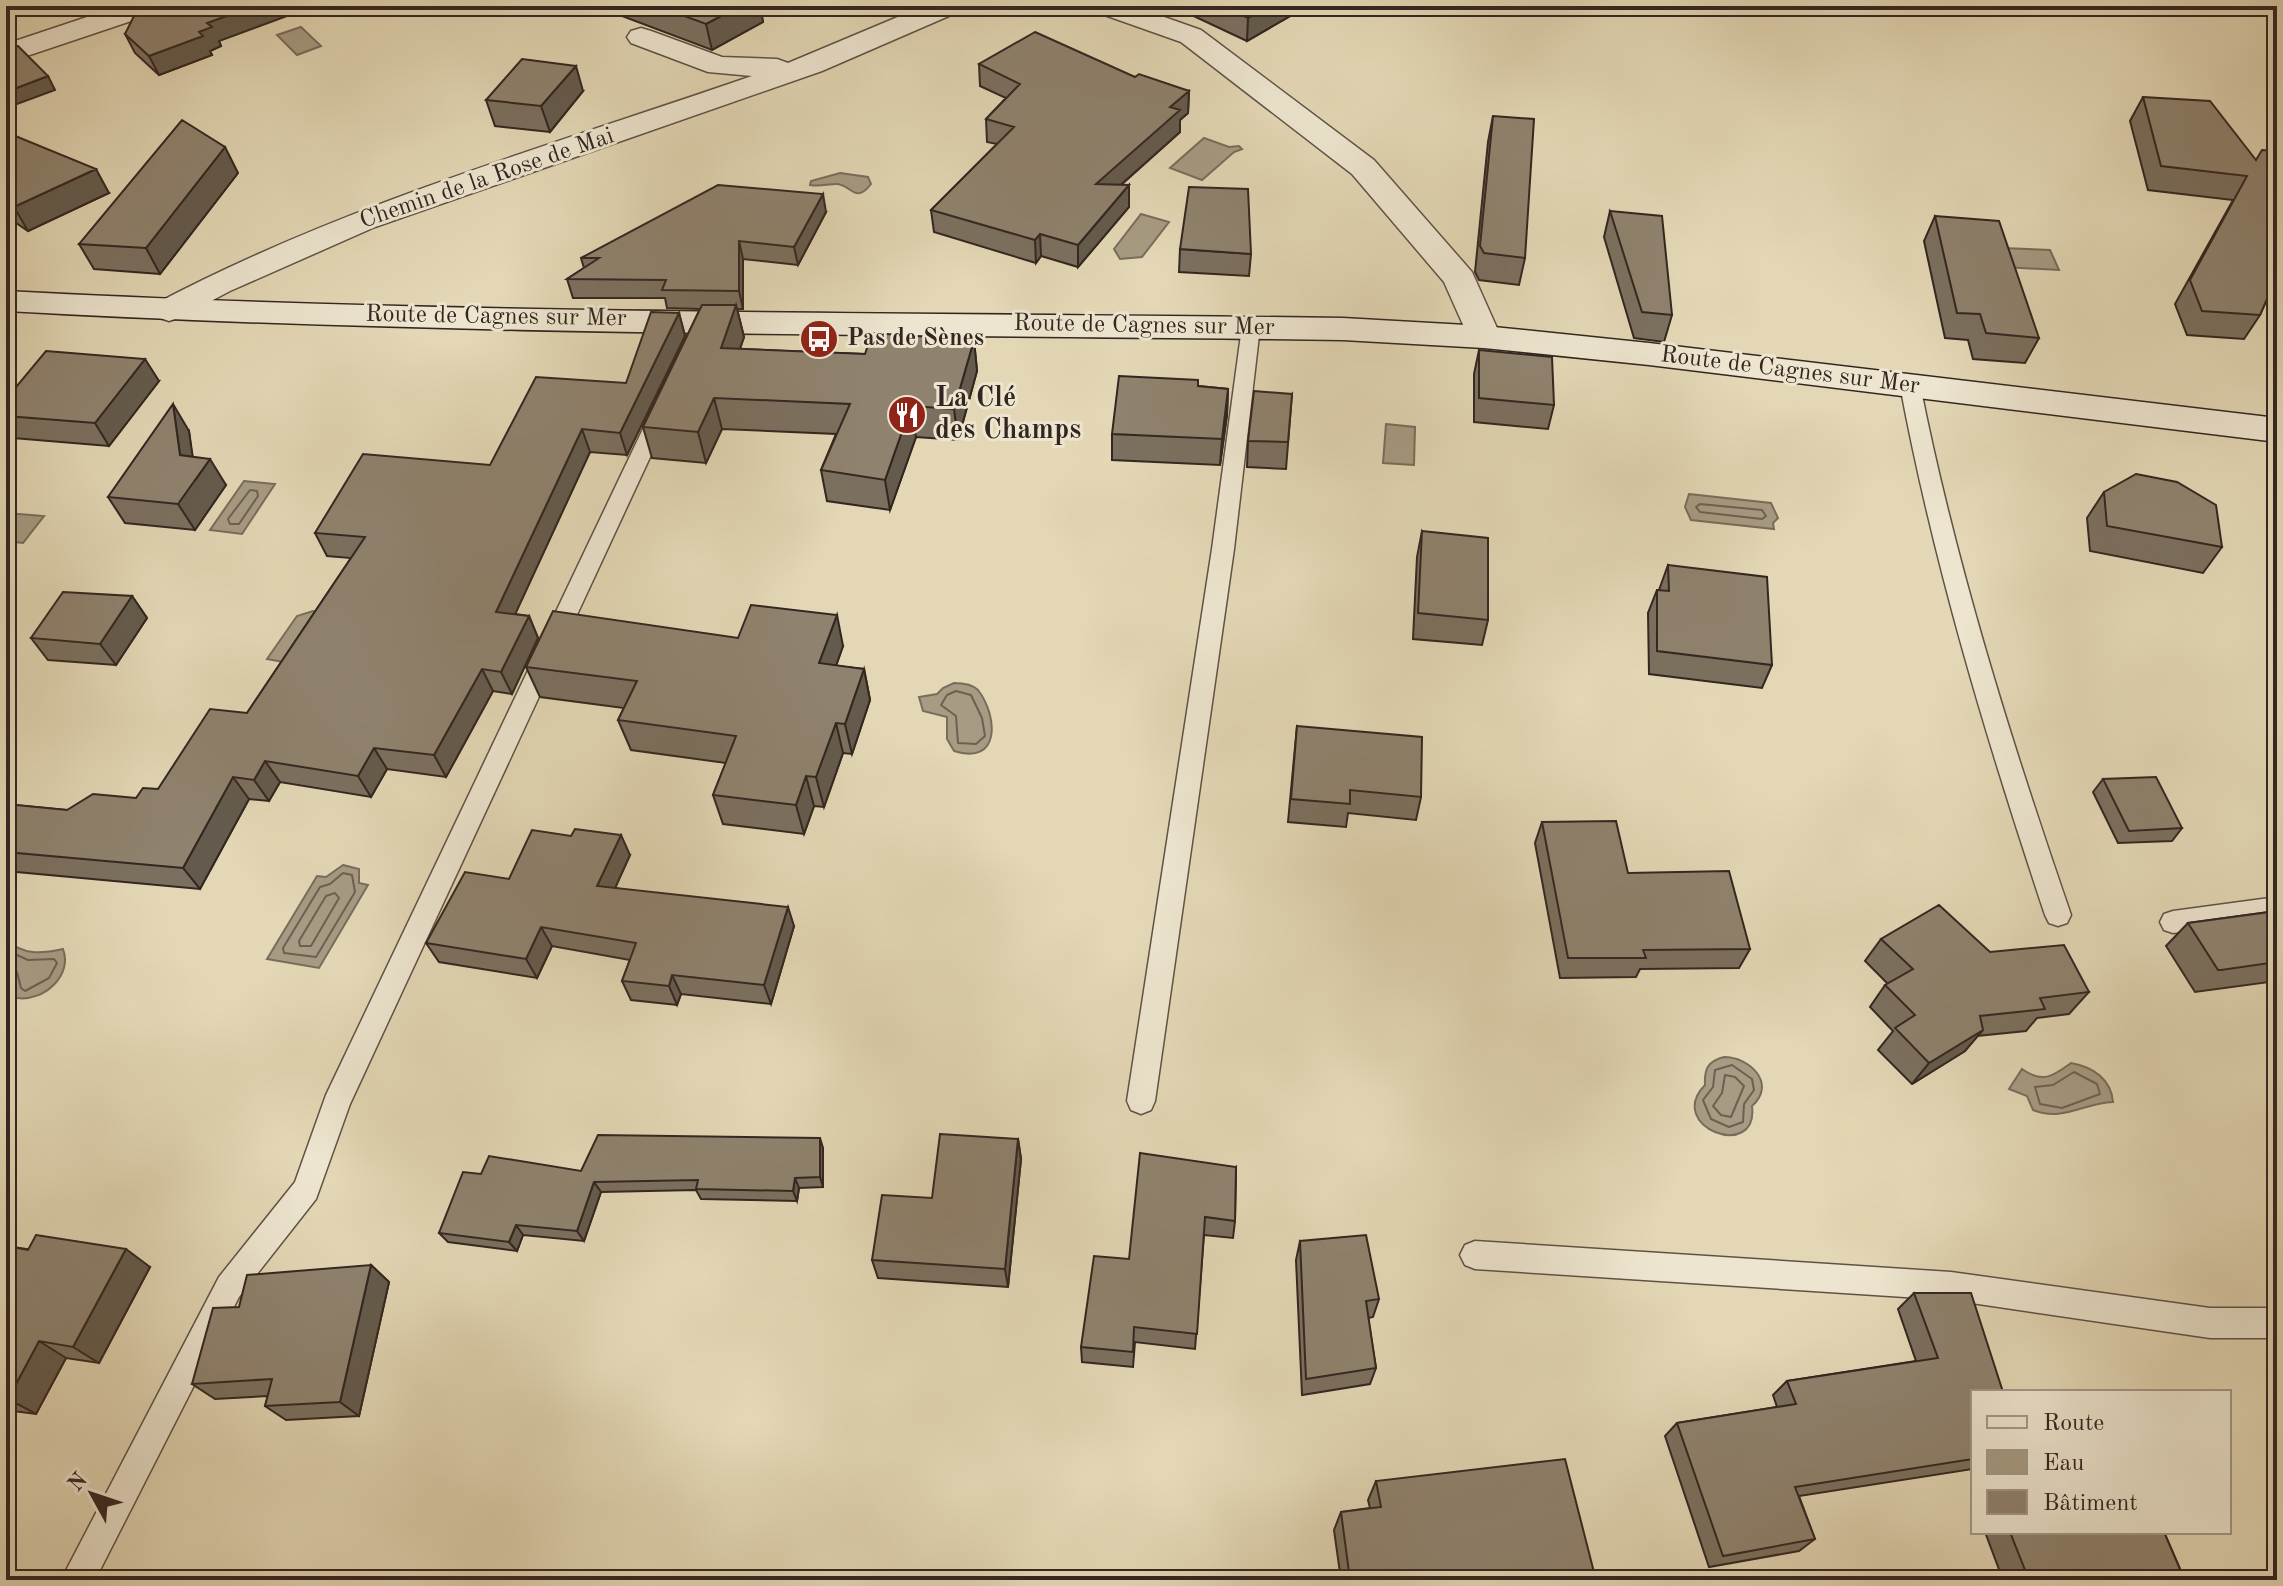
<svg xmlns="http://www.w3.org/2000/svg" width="2283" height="1586" viewBox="0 0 2283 1586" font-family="'Old Standard TT',serif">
<rect width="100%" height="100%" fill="#e3d7b5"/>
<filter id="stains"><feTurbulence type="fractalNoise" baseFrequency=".0025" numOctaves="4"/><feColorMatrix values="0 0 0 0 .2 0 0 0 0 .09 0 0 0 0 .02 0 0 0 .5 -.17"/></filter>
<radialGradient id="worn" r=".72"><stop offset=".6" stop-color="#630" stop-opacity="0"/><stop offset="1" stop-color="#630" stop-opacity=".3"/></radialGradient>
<path fill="#a79b83" stroke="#796c5c" stroke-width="2" d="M301,27l20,19 -24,9 -20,-20z
M1204,138l25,9 10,-1 3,3 -8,3 -32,28 -32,-12z
M840,173l28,4 3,7c-16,21 -20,0 -35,0 -8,0 -17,3 -26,1l1,-4z
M1141,214l28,8 -27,35 -22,2 -6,-10z
M1978,247l72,3 9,20 -73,-4z
M1386,424l29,3 -1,38 -31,-2z
M244,481l31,3 -33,50 -32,-4z
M1689,494l82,9 7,15 -5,5 1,6 -83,-9 -6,-13z
M6,513l38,3 -21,27 -17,-2z
M313,611l6,2 -25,51 -27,-5 30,-43z
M954,683c8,0 18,1 24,7 20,26 23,76 -24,61l-7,-12v-22l-24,-6 -4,-14 18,-3 6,-6z
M343,865l16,4v14l9,2 -49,83 -52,-9 50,-83 9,1z
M6,940c18,15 34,14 57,9 10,26 -19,53 -46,49l-5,-5 -1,-16 -5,-2z
M1724,1057c26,0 53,27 28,49 7,56 -88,21 -47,-21 -1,-16 3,-24 19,-28z
M2071,1063c22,4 40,16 42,39 -30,1 -50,20 -80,8l-6,-14 -18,-7 13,-20c21,15 31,7 49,-6z"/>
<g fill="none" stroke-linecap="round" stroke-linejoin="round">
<path stroke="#6d6052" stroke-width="2" d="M250,490l7,1 1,5 -19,28h-9l-2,-5z
M1700,504l62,6 4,6 -4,3 -62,-7 -4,-5z
M956,691l15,4 11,23 3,18 -9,8 -18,-1 -2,-27 -15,-11 6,-10z
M343,873l9,2 3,17 -39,65 -32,-4 -1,-5 37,-61 10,-3z
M335,893l4,5 -28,48h-11l-1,-5 27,-45z
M6,950l22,10 26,-1 3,4 -8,15 -24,13 -4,-3 -4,-16 -11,-4
M1732,1065l20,14 2,11 -10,14 -1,18 -14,5 -18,-8 -8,-19 10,-13 2,-17z
M2074,1072l23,12 3,10 -38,14 -22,-4 -5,-17 18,-2z
M1725,1075l10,2 9,9 -13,31 -10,-2 -8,-9 9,-13z"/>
<g stroke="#5f5246" stroke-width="3">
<path id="lane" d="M1251,321l9,6 -26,222 -79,552 -4,9 -10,4 -10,-4 -4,-9 85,-552 30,-222z
M1910,379l10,6c36,181 91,356 151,530l-4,8 -9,3 -9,-3 -4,-8c-58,-174 -111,-349 -145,-530z
M661,406l10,6 -321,692 -34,95 -77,98 -144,283h-34l158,-303 76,-95 31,-87 325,-683z
M2277,897v22l-104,14 -9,-3 -4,-8 4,-8 9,-3z
M1475,1241l476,31 259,36h67v30h-67l-259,-38 -476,-31 -10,-4 -5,-10 5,-10z"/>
</g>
<g stroke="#5f5246" stroke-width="3">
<path id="street" d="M120,6h42l-4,6 -152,51v-19z
M924,6h38l-4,6 -136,59 -447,156 -145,64 -49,26 -12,4 -12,-4 -5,-7 5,-7c188,-99 395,-158 595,-227l-44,-4 -77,-29 -4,-6 4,-6 10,-3 10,3 71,26 55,2 11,4z
M1092,6h41l68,24 173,130 98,112 29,65 -5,8 -12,3 -12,-3 -28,-63 -92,-108 -171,-132 -85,-30z"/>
</g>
<g stroke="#332621" stroke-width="3">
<path id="secondary" d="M6,291c445,24 892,21 1337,27l141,8 165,17 628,75v24l-628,-77 -165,-17 -141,-8c-445,-6 -892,-4 -1337,-29z"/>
</g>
<use href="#lane" fill="#ede5cf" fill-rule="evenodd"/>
<use href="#street" fill="#ede5cf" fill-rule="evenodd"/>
<use href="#secondary" fill="#ede5cf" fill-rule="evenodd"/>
</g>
<path fill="#7b705f" stroke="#332621" stroke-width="2" d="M619,6h141l3,16 -51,28 -90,-34z
M1183,6h115l-1,6 -50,29 -64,-30z
M125,34l94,7 2,5 -11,5 2,4 -53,20 -24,-22z
M979,64l156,13 54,14 -1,22 -8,7v12l-59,53 8,22 -51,60 -37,-11 -5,7 -102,-31 -3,-22 66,-66 -10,-2 -1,-23 20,-21 -26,-12z
M583,91l-33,41 -55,-6 -9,-26z
M2143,97l113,63 21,-9v128h-1l-16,36 -16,24 -57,-4 -12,-31 58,-104 -85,-10 -18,-69z
M1493,116l32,142 -6,27 -40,-5 -4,-8 13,-130z
M6,135l103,58 -81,38 -22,-15z
M238,173l-78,101 -66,-5 -15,-25z
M1610,211l62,104 -8,27 -30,-4 -30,-101z
M826,212l-28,53 -55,-6v50h-6l7,28 -4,12 125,5 109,-14 3,31 -19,69 -42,-3 -26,73 -63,-9 -6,-31 15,-36 -114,-5 -16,34 -54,-5 -9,-31 57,-118 -33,-1 -2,-10h-92l-6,-19 17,-11 -3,-10z
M1935,216l104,122 -14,25 -52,-4 -5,-19 -23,-2 -21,-97z
M1180,249l71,5 -2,22 -70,-4z
M679,313l6,23 -58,119 -37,-3 -75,162 14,2 9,22 -26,56 -19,-3 -47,86 -59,-8 -16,28 -91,-15 -11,19 -20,-2 -49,90 -194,-18v-67l61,6 69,-12 22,-9 89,-76 104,-155 -24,-2 -12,-23 175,-68 136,-82z
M1479,350l75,55 -6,24 -74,-7v-48z
M159,381l-50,65 -96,-8 -7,-11v-28z
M1198,386l30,3 -1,26 -7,50 -108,-5v-26z
M1292,394l-6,75 -39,-2 1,-26z
M189,431l3,25 34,29 -31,45 -70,-7 -17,-26z
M2104,492l118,55 -19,26 -113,-22 -3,-33z
M1422,531l66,89 -6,25 -69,-6 4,-82z
M1668,565l104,100 -10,23 -113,-14 -1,-61 9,-23h2z
M132,596l15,22 -31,47 -68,-5 -17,-22z
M738,638l105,8 -7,20 28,3 6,31 -18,54 -9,-1 -19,54 -10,-1 -10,28 -81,-10 -10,-29 13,-32 -95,-13 -13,-30 6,-12 -84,-11 -14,-30z
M1297,726l124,71 -5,23 -68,-7 -2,14 -58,-5z
M2103,779l79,49 -10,13 -54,2 -25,-51z
M1542,822l86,51 122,76 -11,19 -99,1 -4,8 -76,1 -25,-135z
M630,855l-15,33 179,38 -23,78 -90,-10 -4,11 -46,-5 -9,-19 8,-21 -78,-14 -15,32 -98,-16 -13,-19 83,-64z
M2277,911v70l-82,11 -29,-46 22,-23z
M1881,939l109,13 99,40 -20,22 -32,4 -11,13 -49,5 -12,15 -53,33 -34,-34 15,-19 -23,-24 15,-22 3,-1 -23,-23z
M1018,1139l3,20 -13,128 -130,-9 -6,-18 60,-62z
M823,1148v39l-24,1 -2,13 -96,-2 -5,-9 -95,2 -17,49 -61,-6 -6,16 -69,-9 -9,-9 42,-59 100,-3z
M1236,1167l-1,54 -2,17 -29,-3 -9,114 -60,-7 -2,25 -51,-5 -1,-15 48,-88z
M1300,1241l79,58 -6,18 -5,1 8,50 -6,16 -68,11 -6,-135z
M6,1246l144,21 -51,96 -33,-5 -30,56 -30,-4z
M371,1265l18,17 -30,134 -73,4 -21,-14 3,-10 -53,3 -23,-15z
M1914,1293l59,99v77l-174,27 16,43 -16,12 -90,16 -44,-131 12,-13 100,-16 -4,-12 14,-14 129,-20 -18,-52z
M1376,1481l220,99h-255l-7,-50 7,-18 29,-4 -2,-8z
M1985,1532h179l19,44 -10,4h-170z"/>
<path fill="#645b4d" stroke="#332621" stroke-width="2" d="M254,6h60l-95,35 2,5 -11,5 2,4 -53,20 -10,-19 50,-24 8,-9z
M334,6h43l-39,9z
M740,6h20l3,16 -51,28 -6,-26z
M1269,6h29l-1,6 -50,29 1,-23z
M576,66l7,25 -33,41 -9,-26z
M48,76l7,14 -49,18v-16z
M1189,91l-1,22 -8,7v12l-83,74 -1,-22 74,-77z
M225,147l13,26 -78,101 -14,-26z
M96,169l13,24 -81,38 -14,-24z
M1129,185v22l-51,60v-22z
M823,194l3,18 -28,53 -4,-18z
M1040,234l1,22 -5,7 -1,-23z
M739,241l4,18v50l-4,-18z
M736,305l8,32 -15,42 -8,-31z
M679,313l6,23 -58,119 -7,-22z
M974,340l3,31 -19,69 -4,-31z
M145,359l14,22 -50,65 -14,-23z
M1228,389l-1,26 -7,50 2,-26z
M714,398l8,31 -16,34 -8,-31z
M173,404l16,27 7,48 14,-20 16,26 -31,45 -17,-26 2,-49z
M911,406l5,31 -26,73 -5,-30z
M582,429l8,23 -84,182 -10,-22z
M132,596l15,22 -31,47 -16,-21z
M837,615l6,31 -17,48 -7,-31z
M529,616l9,22 -26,56 -11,-22z
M482,669l11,22 -47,86 -12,-22z
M864,669l6,31 -18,54 -7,-30z
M836,723l7,30 -19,54 -8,-30z
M374,748l13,21 -16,28 -13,-21z
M265,761l15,21 -11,19 -15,-21z
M806,776l8,30 -10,28 -8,-29z
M233,777l16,22 -49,90 -17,-21z
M621,835l9,20 -23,51 -10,-20z
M788,907l6,19 -23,78 -7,-19z
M541,927l11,19 -15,32 -11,-19z
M672,975l9,19 -4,11 -8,-19z
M1983,1030l-18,21 -53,33 17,-21z
M820,1138l3,10v39l-3,-10z
M1018,1139l3,20 -13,128 -3,-18z
M795,1178l4,10 -2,13 -4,-10z
M594,1182l7,10 -17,49 -7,-10z
M516,1225l7,10 -6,16 -8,-9z
M126,1249l24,18 -51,96 -26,-16z
M371,1265l18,17 -30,134 -19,-14z
M39,1341l27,17 -30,56 -28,-15z"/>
<path fill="#8f826e" stroke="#332621" stroke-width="2" d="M139,6h115l-47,17 5,4 -13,5 4,4 -54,20 -24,-22z
M657,6h83l-34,18z
M1221,6h48l-21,12z
M1035,32l100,45 4,-3 50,17 -19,16 10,3 -84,74 33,1 -51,60 -38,-11 -5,6 -104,-30 83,-83 -28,-8 34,-35 -41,-20z
M18,46l30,30 -42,16v-42z
M522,59l54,7 -35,40 -55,-6z
M2143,97l67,4 46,59 6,-10 15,1v125l-17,39 -58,-4 -12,-31 57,-104 -86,-10z
M1493,116l41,3 -9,139 -41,-5 -4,-7z
M182,120l43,27 -79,101 -67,-4z
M8,133l88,36 -82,38 -8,-4v-68z
M718,185l105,9 -29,53 -55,-6v50l-77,-1 4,-10 -99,-1 32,-21h-18z
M1189,187l59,2 3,65 -71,-5z
M1610,211l52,5 10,99 -30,-3z
M1935,216l64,5 40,117 -53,-5 -6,-19 -23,-1z
M702,305h34l-15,43 144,6 7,-21 102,7 -20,69 -43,-3 -26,74 -64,-10 29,-66 -136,-6 -16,34 -55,-5z
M651,312l28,1 -59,120 -38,-4 -86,183 33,4 -28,56 -19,-3 -48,86 -60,-7 -16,28 -93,-15 -11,19 -21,-3 -50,91 -177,-16v-48l61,6 26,-16 43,4 7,-10 15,1 52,-80 37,4 118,-176 -50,-4 48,-79 127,11 46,-88 90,6z
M1479,350l73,7 2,48 -75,-7z
M46,351l99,8 -50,64 -89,-7v-11l2,-3h-2v-3z
M1119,376l79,4v6l30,3 -6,50 -110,-5z
M1254,391l38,3 -4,48 -40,-1z
M173,404l7,51 30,4 -32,45 -70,-7z
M2136,474l41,8 39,23 6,42 -115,-21 -3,-34z
M1422,531l66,7v82l-70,-7z
M1668,565l99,12 5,88 -115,-14v-61l12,1z
M63,592l69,4 -32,48 -69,-6z
M751,605l86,10 -18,48 45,6 -19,55 -9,-1 -20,54 -10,-1 -10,29 -83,-10 23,-59 -118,-16 19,-39 -111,-14 27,-56 185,27z
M1297,726l125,11 -1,60 -71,-7v14l-59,-5z
M2156,777l26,51 -53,3 -26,-52z
M1616,821l12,52 101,-2 21,78 -107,1 3,8h-78l-26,-136z
M575,829l46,6 -24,51 191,21 -24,78 -92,-10 -3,11 -47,-5 14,-38 -95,-16 -15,32 -100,-16 39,-71 44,7 23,-49 39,6z
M1939,905l51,47 74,-7 25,47 -49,6 5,11 -65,7 3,14 -54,33 -34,-35 20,-13 -30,-30 28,-16 -32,-30z
M2277,911v51l-56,8h-3l-30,-47z
M940,1134l78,5 -13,130 -133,-9 10,-65 50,3z
M598,1135l222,3v39l-25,1 -2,13 -97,-2 2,-9 -104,2 -17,49 -61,-6 -7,17 -70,-9 24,-61 18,2 8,-18 92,15z
M1140,1153l96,14 -1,54 -30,-4 -8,117 -63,-7 -1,25 -52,-5 13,-91 35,3z
M36,1235l90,14 -53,98 -34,-6 -31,58 -2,-1v-152l22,4z
M1366,1235l13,64 -13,2 10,67 -70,11 -6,-138z
M371,1265l-31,137 -75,4 7,-27 -80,5 21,-76 26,-1 8,-32z
M1914,1293h57l32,99h-30v67l-178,28 20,52 -92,17 -46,-133 119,-19 -9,-23 151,-23z
M1565,1459l31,121h-246l-9,-68 40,-5 -5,-26z
M2010,1532h154l19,44 -40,4h-114z"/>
<defs>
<g id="bus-disc" transform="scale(2)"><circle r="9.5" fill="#8f2418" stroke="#ede5cf"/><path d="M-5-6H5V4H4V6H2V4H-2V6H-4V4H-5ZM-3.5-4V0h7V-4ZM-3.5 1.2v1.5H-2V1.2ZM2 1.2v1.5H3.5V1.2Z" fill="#fff"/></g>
<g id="restaurant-disc" transform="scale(2)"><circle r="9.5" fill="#8f2418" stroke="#ede5cf"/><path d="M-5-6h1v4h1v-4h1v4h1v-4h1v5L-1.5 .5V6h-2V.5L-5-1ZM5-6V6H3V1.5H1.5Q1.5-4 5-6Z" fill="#fff"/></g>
</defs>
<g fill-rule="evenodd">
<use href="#bus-disc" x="819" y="339"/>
<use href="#restaurant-disc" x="907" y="415"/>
</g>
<g text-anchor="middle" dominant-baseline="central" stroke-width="6" stroke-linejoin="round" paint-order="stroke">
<g font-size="24" fill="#332621" stroke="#ede5cf">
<text transform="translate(487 179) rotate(-19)">Chemin de la Rose de Mai</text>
<text transform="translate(496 317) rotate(1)">Route de Cagnes sur Mer</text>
<text transform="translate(1144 326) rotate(1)">Route de Cagnes sur Mer</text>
<text transform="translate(1790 371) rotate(7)">Route de Cagnes sur Mer</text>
</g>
<g font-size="24" font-weight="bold" fill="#332621" stroke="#ede5cf" text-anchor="start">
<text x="847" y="339">Pas de Sènes</text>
</g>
<g font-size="28" font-weight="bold" fill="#332621" stroke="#ede5cf" text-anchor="start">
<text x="935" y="399">La Clé<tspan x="935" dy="32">des Champs</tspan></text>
</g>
</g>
<rect width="2283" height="1586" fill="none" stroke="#e3d7b5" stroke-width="32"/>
<rect x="8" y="8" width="2267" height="1570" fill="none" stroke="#332621" stroke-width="4"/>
<rect x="16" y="16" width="2251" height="1554" fill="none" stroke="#332621" stroke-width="2"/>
<rect x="1971" y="1390" width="260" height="144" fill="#ede5cf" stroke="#a39989" stroke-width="2"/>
<rect x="1987" y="1416" width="40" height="12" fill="#ede5cf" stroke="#a39989" stroke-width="2"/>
<text x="2043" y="1430" font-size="24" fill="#332621">Route</text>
<rect x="1987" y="1450" width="40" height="24" fill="#a79b83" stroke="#a39989" stroke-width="2"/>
<text x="2043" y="1470" font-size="24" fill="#332621">Eau</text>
<rect x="1987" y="1490" width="40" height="24" fill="#8f826e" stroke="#a39989" stroke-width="2"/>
<text x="2043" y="1510" font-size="24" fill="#332621">Bâtiment</text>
<g transform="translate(92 1494) rotate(310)" stroke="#ede5cf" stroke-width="6" paint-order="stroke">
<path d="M0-6L14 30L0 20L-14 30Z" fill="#332621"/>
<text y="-12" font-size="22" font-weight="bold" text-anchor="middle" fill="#332621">N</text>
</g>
<rect width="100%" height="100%" filter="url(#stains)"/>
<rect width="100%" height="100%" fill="url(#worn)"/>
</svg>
